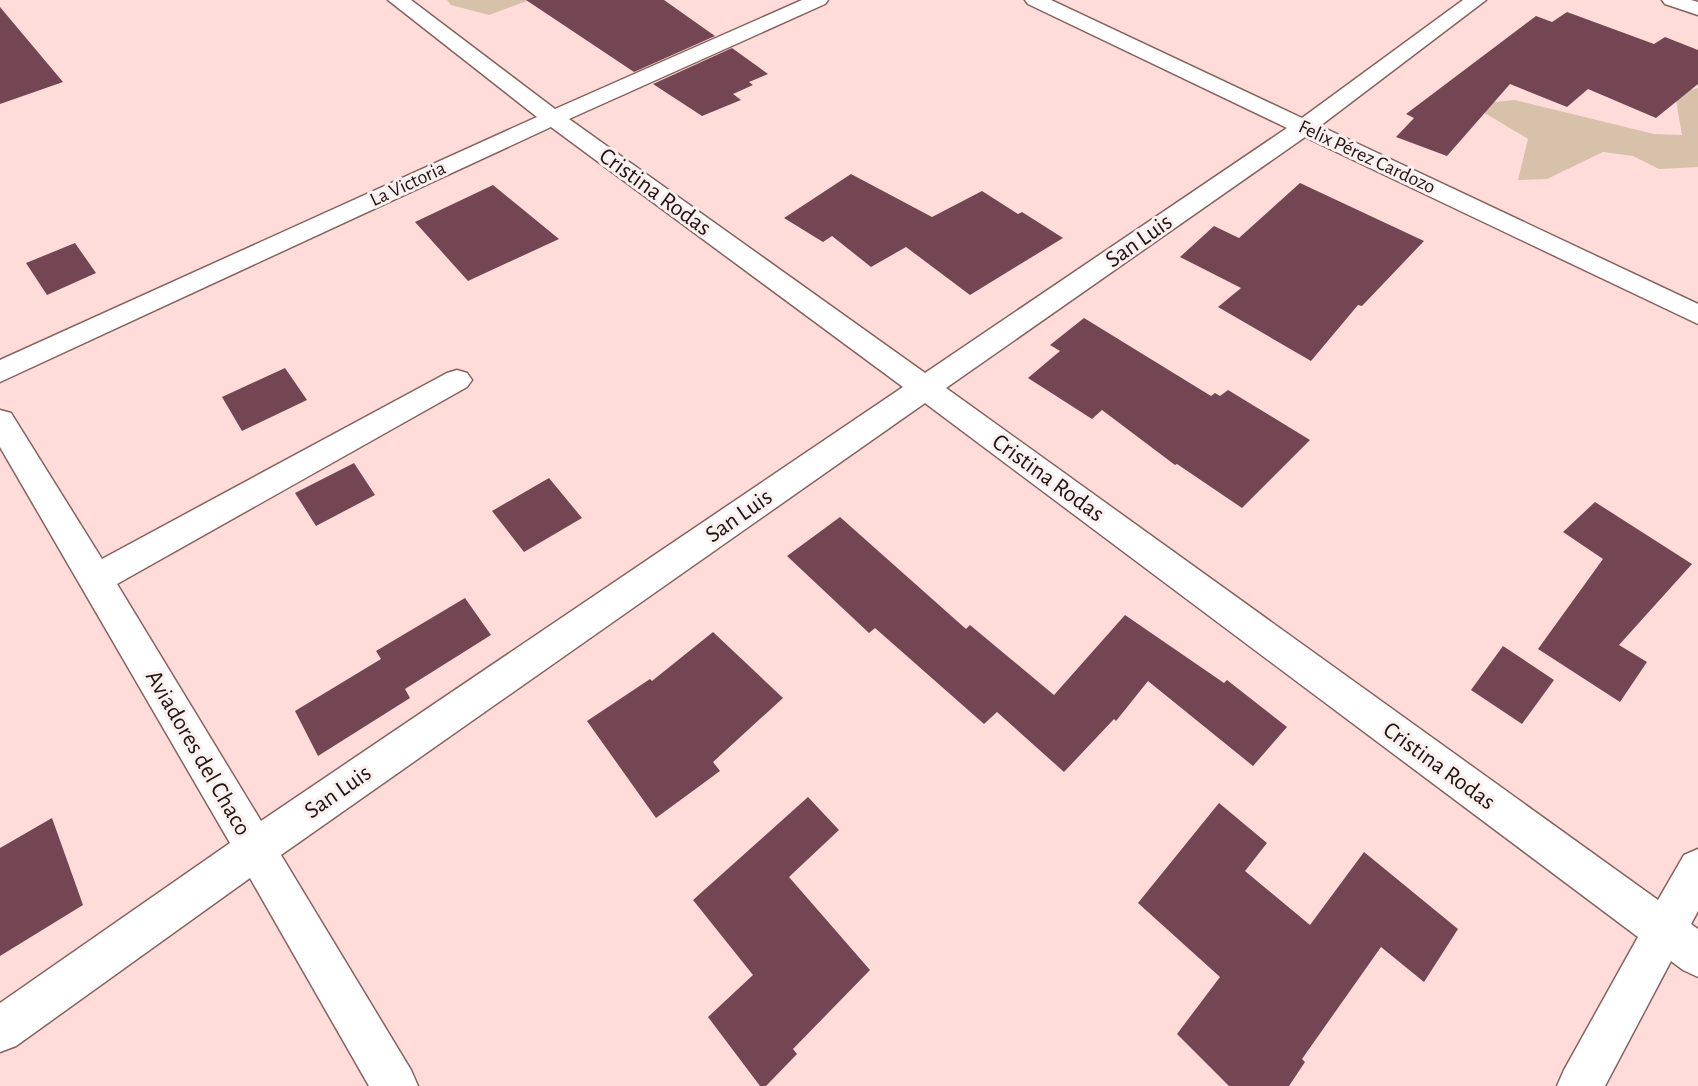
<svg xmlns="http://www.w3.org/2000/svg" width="1698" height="1086" viewBox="0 0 1698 1086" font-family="'Alegreya Sans',sans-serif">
<rect width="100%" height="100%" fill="#ffdcd9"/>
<path fill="#d7c1aa" d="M447,0h83l-41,15 -38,-10z
M1698,88v79l-39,2 -26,-13 -30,-4 -56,27 -29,1 10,-41 -45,-27 11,-10 21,-2 139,34 28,1 -7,-41z"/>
<path fill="#744653" d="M526,0h138l51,36 -81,36z
M0,7l63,75 -63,22z
M1567,12l87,32 11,-7 33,13v34l-42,34 -68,-29 -21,18 -57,-23 -63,72 -51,-19 18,-19 -8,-4 130,-98 16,6z
M732,48l36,26 -19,8 4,3 -20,9 8,6 -39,16 -49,-32z
M851,174l81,43 50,-26 36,23 4,-2 41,26 -93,57 -64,-48 -35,20 -39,-31 -9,6 -39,-24z
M1300,183l124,58 -62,65 -4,-1 -47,56 -93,-54 23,-19 -61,-31 34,-31 25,12z
M493,185l66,54 -91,42 -53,-59z
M75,243l21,30 -49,22 -21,-32z
M1084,318l127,78 4,-3 5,3 8,-6 82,50 -68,68 -65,-44 -2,1 -73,-55 -10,9 -64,-41 32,-27 -10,-6z
M285,368l22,32 -65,31 -20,-34z
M354,463l21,32 -59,31 -21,-33z
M549,478l33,40 -58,34 -32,-41z
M1595,502l97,62 -73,81 28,17 -27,40 -82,-53 65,-90 -40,-27z
M840,517l126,112 4,-4 84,70 71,-80 99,68 3,-3 60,47 -34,39 -105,-85 -32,40 -2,-2 -50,53 -67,-60 -13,12 -109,-96 -6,5 -82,-77z
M465,598l26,37 -86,54 5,9 -92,58 -23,-45 86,-52 -5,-8z
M713,632l70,66 -70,64 7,9 -64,47 -69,-97 63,-42 2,2z
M1503,646l51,34 -32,44 -51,-34z
M808,797l31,33 -50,47 81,93 -77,79 4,5 -31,32h-6l-52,-69 45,-42 -60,-75z
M1219,803l48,40 -22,28 65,54 54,-73 94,77 -34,53 -43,-35 -79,112 3,3 -16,24h-60l-52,-52 43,-57 -82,-74z
M52,818l31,87 -83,51v-108z"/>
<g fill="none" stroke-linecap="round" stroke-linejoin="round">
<g stroke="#87625f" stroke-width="3">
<path id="minor" d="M388,0h23l144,109 247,-109h26l-3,4 -256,115 356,254 362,-245 -259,-124 -3,-4h26l251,118 161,-118h23l-166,126 378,178v20l-393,-187 -359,251 712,512 26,-45 14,-6v62l-7,13 7,5v48l-15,-7 -12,-9 -66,125h-48l7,-16 74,-133 -713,-534 -644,452 130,215 7,16h-49l-119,-208 -234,168 -16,6v-49l230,-160 -230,-396v-37l11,3 91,146 345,-186 10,-3 10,3 5,7 -5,7 -350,197 144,237 642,-434 -352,-260 -551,255v-22l537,-243z
M1662,0h29l7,2v13l-33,-11z"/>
</g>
<use href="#minor" fill="#fff" fill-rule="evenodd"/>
</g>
<g text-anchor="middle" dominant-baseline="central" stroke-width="6" stroke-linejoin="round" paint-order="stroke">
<g font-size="20" fill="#221412" stroke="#f9f0ef">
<text transform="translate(1367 157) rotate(25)">Felix Pérez Cardozo</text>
<text transform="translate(408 184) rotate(-25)">La Victoria</text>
</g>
<g font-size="24" fill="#221412" stroke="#f9f0ef">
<text transform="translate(655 192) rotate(36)">Cristina Rodas</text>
<text transform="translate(1139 241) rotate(-35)">San Luis</text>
<text transform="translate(1048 478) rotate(36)">Cristina Rodas</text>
<text transform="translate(739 516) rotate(-35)">San Luis</text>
<text transform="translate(198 753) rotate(60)">Aviadores del Chaco</text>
<text transform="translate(1439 766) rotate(36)">Cristina Rodas</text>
<text transform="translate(338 792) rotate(-35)">San Luis</text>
</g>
</g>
</svg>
